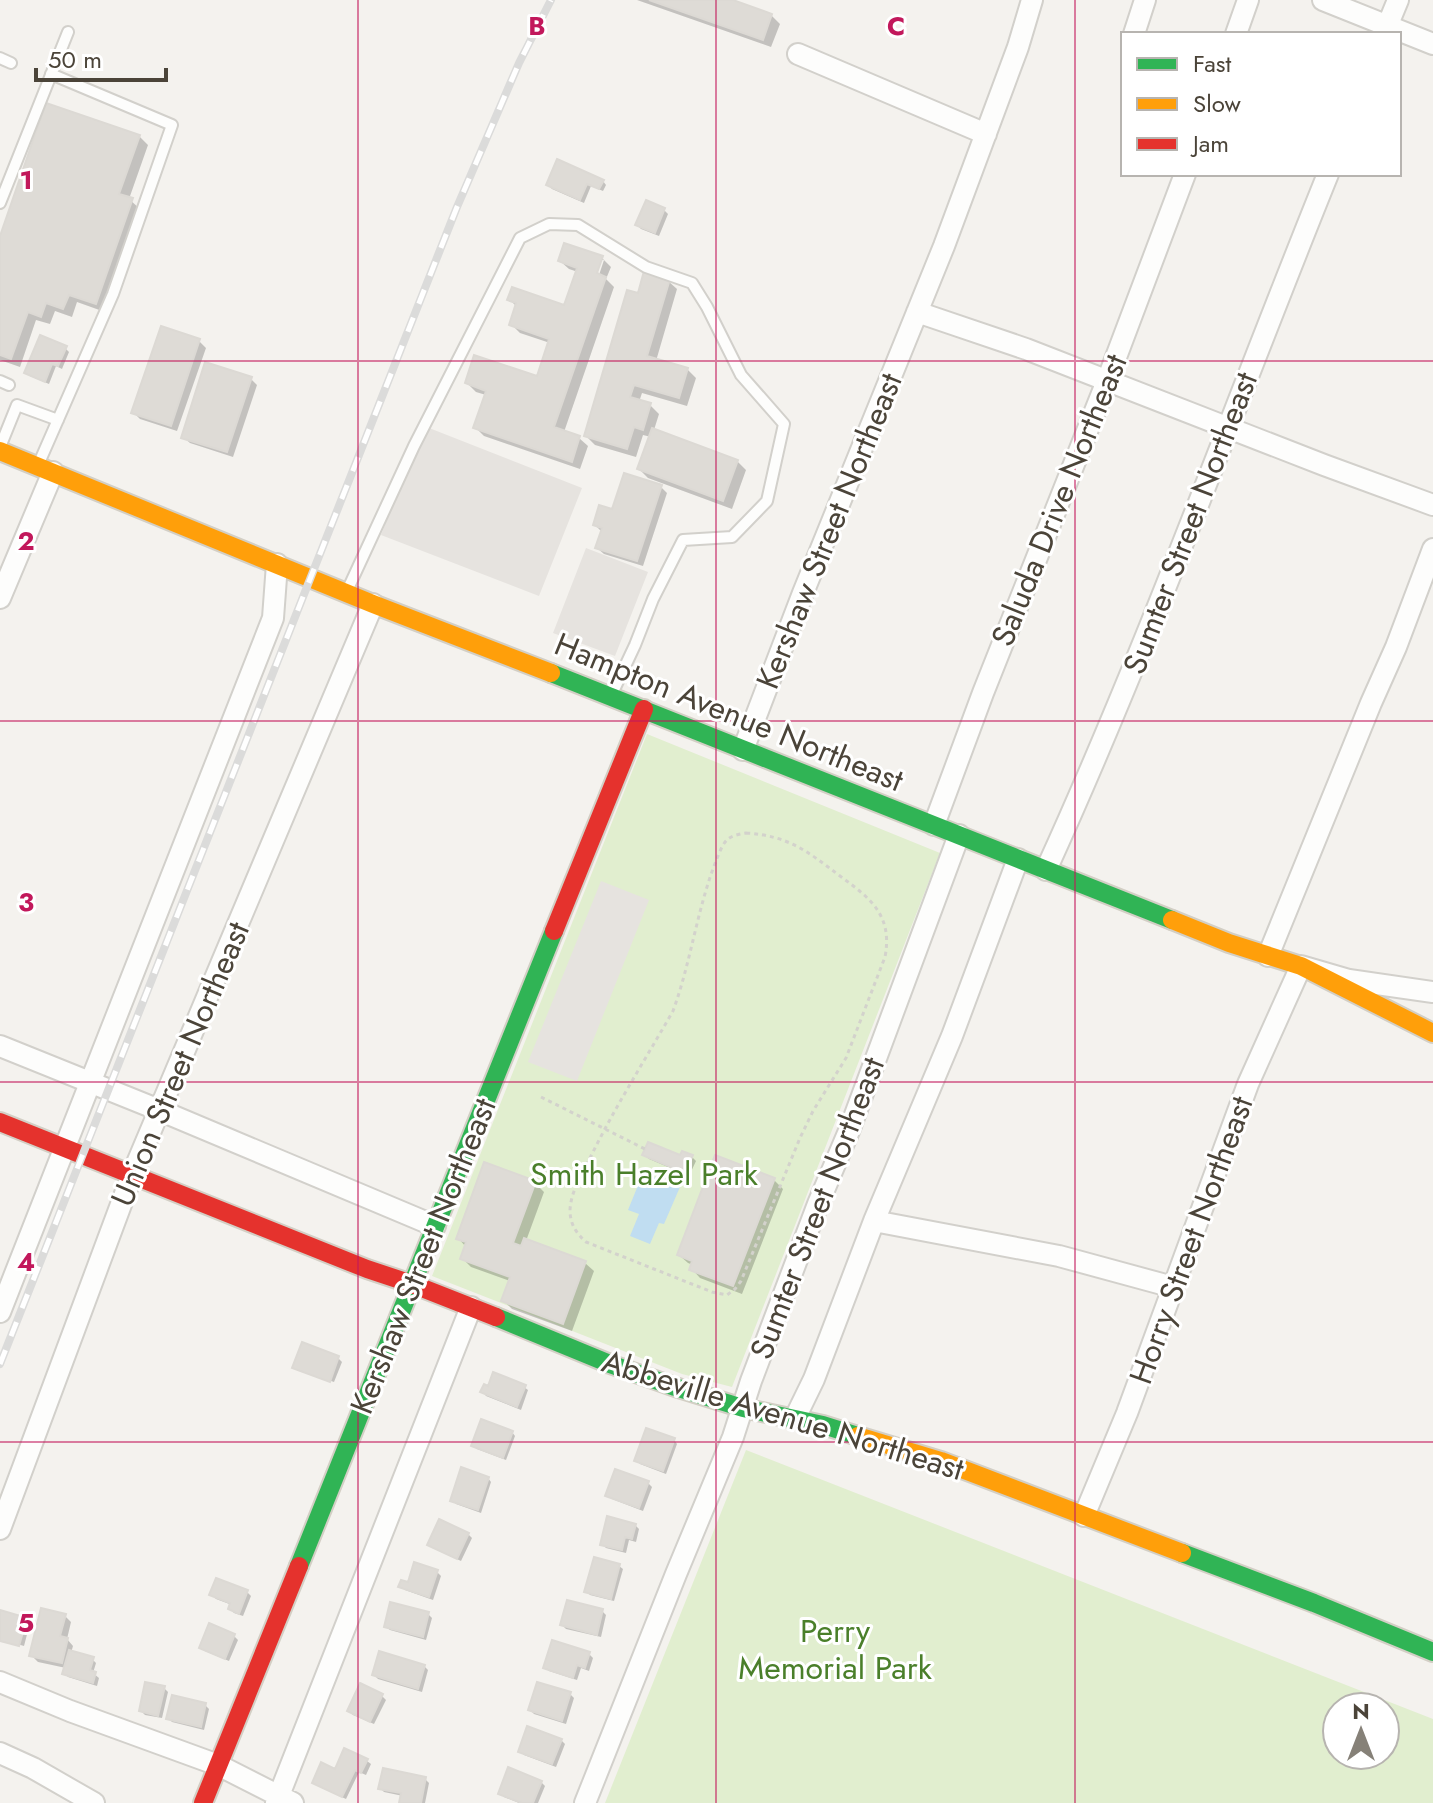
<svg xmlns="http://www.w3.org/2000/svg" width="1433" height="1803" viewBox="0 0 1433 1803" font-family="Jost,sans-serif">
<rect width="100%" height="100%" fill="#f4f2ee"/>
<path fill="#e1eecf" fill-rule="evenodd" d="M647,734l293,119 -208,534 -50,-13 -250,-98z
M746,1450l687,269v84h-828zM1337,1707h48v48h-48z"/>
<path fill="#e6e3df" d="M424,426l158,62 -43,108 -158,-61z
M586,548l62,24 -33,84 -62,-23z
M601,881l48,19 -72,181 -49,-19z"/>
<path fill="#c0ddf1" d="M643,1173l37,14 -16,37 -5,-1 -9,21 -20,-8 9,-22 -11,-4z"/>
<path fill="#0003" fill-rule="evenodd" d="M637,0h90l44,15 9,9 -9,23z
M139,136l9,9 -19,54 11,10 -35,103 -28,-10 -5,15 -17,-6 -5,13 -14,-4 -16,47 -20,-7v-117z
M603,181l3,4 -3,6 -12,-5 -7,17 -32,-14 -4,-4z
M664,210l4,4 -9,22 -18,-7 -4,-4z
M602,258l9,9 -5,12 8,8 -50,145 15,6 9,8 -8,23 -96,-33 -9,-9 11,-32 -10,-3 -9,-9 71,-5 12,-35 -30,-10 -9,-9 6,-17 -7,-7 56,8 12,-36 -9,-3 -9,-8zM600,260h4l-8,24 -4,-2z
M668,281l9,8 -21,72 31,8 9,9 -9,28 -45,-13 -3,9 11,3 9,9 -5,16 83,31 9,9 -14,39 -84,-31 -9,-9 12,-32 -8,-2 -7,22 -41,-12 -9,-9 53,-141z
M162,328l37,13 7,7 -29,83 -37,-12 -6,-6z
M65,348l4,4 -7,17 -6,-3 -7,18 -19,-8 -4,-3z
M251,379l6,6 -24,72 -43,-14 -7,-6z
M661,487l6,6 -24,73 -39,-12 -7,-6 5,-16 -7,-7z
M645,1155l47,2 4,4 -7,15 -40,-17z
M485,1164l50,19 9,9 -18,49 59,22 9,8 -22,60 -60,-22 -9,-9 7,-19 -39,-14 -9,-9 4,-11 -8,-9z
M774,1180l9,9 -41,105 -42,-16 -8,-9 1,-4 -5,-2 -9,-8z
M338,1358l4,4 -8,20 -40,-14z
M524,1387l4,3 -7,20 -35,-14 -3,-4z
M512,1432l3,4 -9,24 -29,-11 -4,-3z
M674,1440l3,4 -11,30 -26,-10 -4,-4z
M488,1478l3,4 -10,31 -25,-9 -4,-4z
M648,1483l4,4 -9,24 -31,-12 -4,-3z
M635,1525l4,4 -3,13 -7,-2 -3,13 -20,-5 -4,-4z
M468,1534l4,4 -11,23 -28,-13 -4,-4z
M619,1566l4,3 -9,32 -24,-6 -4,-4z
M437,1572l4,4 -8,24 -28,-10 -4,-3z
M247,1592l4,4 -8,20 -9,-3 -4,-4 2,-4 -16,-6 -4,-4z
M602,1611l4,4 -5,22 -35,-8 -4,-4z
M428,1614l4,4 -6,22 -36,-10 -4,-3z
M0,1615l26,5 4,3 -6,23 -24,-7z
M65,1616l6,6 -4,17 6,7 -2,7 21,6 4,4 -3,10 6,5 -2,8 -29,-9 -4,-4 2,-5 -28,-6 -7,-7z
M234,1636l4,4 -9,21 -24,-10 -4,-4z
M553,1643l36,11 4,4 -4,13 -8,-3 -4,12 -28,-9 -4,-4z
M424,1666l4,4 -6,22 -44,-13 -4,-4z
M361,1686l21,10 4,4 -12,24 -21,-9 -4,-4z
M164,1688l4,4 -6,26 -17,-3 -4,-4z
M570,1694l4,4 -8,26 -32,-10 -4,-4z
M205,1705l4,4 -5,21 -32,-8 -4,-4z
M561,1740l4,4 -9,23 -32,-12 -4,-4z
M367,1761l4,3 -5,11 -7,-3 -13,27 -28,-13 -4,-4 22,-11z
M425,1779l4,4 -4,20h-24l2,-7 -19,-4 -4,-4z
M541,1782l4,4 -7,17h-19l-15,-6 -4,-4z"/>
<path fill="#dedbd6" stroke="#dcd9d4" stroke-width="2" d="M649,0h84l39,14 -9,26z
M46,103l94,32 -21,59 14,4 -37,106 -27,-9 -6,14 -17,-6 -5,14 -13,-5 -17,47 -11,-4v-119z
M557,159l47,21 -5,9 -12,-5 -7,16 -34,-15z
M646,200l19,8 -10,25 -20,-8z
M564,243l39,13 -6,17 9,4 -52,150 26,9 -8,26 -99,-34 13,-37 -21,-8 9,-28 63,21 12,-37 -40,-14 7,-22 -9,-3 5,-13 52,18 13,-37 -19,-7z
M644,271l26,8 -23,77 41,12 -9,30 -45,-13 -4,12 21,6 -8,27 -9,-3 -7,22 -43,-13 43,-146 11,3z
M161,326l39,13 -29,87 -40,-13z
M40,335l27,11 -9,20 -6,-2 -7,18 -21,-9z
M205,362l47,15 -25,75 -46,-14z
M652,428l86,32 -15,41 -86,-32z
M624,473l38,12 -25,76 -42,-13 7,-20 -9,-3 6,-20 13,4z
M648,1142l32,13 2,-4 11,4 -8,18 -43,-18z
M715,1155l60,23 -42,108 -44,-16 3,-9 -15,-6z
M484,1162l52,19 -23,62 8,3 3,-8 62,23 -23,63 -62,-23 9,-24 -50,-18 6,-17 -10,-3z
M302,1342l37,14 -9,26 -38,-14z
M493,1372l33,13 -9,22 -37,-15 4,-8 4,2z
M481,1419l32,12 -10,27 -32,-12z
M646,1428l29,10 -12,33 -29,-10z
M461,1467l28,10 -11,33 -28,-9z
M615,1469l34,12 -10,27 -34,-12z
M607,1516l29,8 -4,15 -7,-2 -3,13 -22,-5z
M439,1519l30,14 -12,26 -30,-14z
M594,1557l26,7 -9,35 -27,-7z
M414,1562l24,8 -9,27 -31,-10 3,-7 7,2z
M216,1578l32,12 -9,24 -11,-5 2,-6 -21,-8z
M567,1600l36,9 -6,26 -37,-10z
M390,1602l39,10 -6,25 -39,-10z
M41,1608l25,6 -6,22 8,2 -6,25 -33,-7z
M0,1610l27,8 -8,28 -19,-5z
M209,1623l26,11 -10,25 -26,-11z
M552,1640l38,12 -5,16 -8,-3 -4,13 -30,-10z
M69,1650l25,7 -4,13 6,2 -3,11 -31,-9z
M379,1651l46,14 -7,24 -46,-14z
M145,1682l20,4 -7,30 -19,-5z
M537,1682l34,10 -9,29 -34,-11z
M360,1683l23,11 -13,28 -23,-11z
M172,1695l34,8 -5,24 -35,-8z
M527,1726l35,13 -10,25 -34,-12z
M344,1748l24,11 -7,14 -6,-3 -13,27 -30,-14 9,-21 14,7z
M508,1767l34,14 -9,22h-11l-24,-9z
M383,1768l43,9 -5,26h-22l2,-10 -23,-4z"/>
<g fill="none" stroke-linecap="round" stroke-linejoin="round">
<g stroke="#d2d0cb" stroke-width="14">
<path id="lane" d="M0,58l11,5
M0,203l68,-171
M0,381l9,4
M0,447l17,-42 41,15
M39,463l74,-169 59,-169 -121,-51
M347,591l67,-145 106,-208 29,-14 29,1 68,42 46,16 15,24 34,68 43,49 -17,77 -35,36 -49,3 -30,59 -18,46 -23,49"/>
</g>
<g stroke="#d2d0cb" stroke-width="24">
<path id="street" d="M1323,0l110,44
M1134,34l11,-34
M1236,34l12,-34
M1384,34l14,-34
M798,54l188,80
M917,312l109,37 298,116 109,40
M0,598l53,-126
M743,750l60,-157 141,-347 74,-199 14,-47
M934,825l49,-132 124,-312 78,-207
M1046,870c104,-228 188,-464 282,-696
M1268,956l103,-253 25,-56 37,-98
M0,1046l159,64 276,116
M874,1221l185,35 114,31
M0,1312l273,-694 4,-54
M795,1418l19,-39 60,-158 78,-185 66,-177
M1084,1516l43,-103 121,-329 53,-118 48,14 84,12
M0,1529l132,-354 241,-571
M0,1682l70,29 148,54 75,38
M0,1753l33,15 61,35
M276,1803l195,-496
M585,1803l91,-229 57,-137 18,-56 67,-177 31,-73 110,-296"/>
</g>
<g stroke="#d3cfc5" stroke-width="22">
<path id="fast" d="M551,673l621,247
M496,1317l114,47 65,23 68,21 80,17 35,11
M1182,1553l132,50 119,49
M299,1566l255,-635"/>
</g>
<g stroke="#d3cfc5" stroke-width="22">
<path id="slow" d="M0,451l373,153 178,69
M1172,920l57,23 72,23 132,67
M858,1436l83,25 241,92"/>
</g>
<g stroke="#d3cfc5" stroke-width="22">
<path id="jam" d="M554,931l90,-222
M0,1122l367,147 45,15 84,33
M203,1803l96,-237"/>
</g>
<path stroke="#d3d2cc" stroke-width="3" stroke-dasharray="4 4" stroke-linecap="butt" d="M746,833c43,3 61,18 94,43 30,22 53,39 45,81l-39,101 -33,53 -13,27 -59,143 -6,8 -8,6 -15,-3 -126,-50c-10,-9 -16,-18 -16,-32 1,-19 12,-36 20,-52 25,-51 55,-98 83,-147 18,-49 24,-102 43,-150 3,-7 6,-17 12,-22 5,-4 12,-5 18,-6z
M541,1097l104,52"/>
<use href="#lane" stroke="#fdfdfc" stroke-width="10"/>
<use href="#street" stroke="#fdfdfc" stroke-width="20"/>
<use href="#fast" stroke="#30b455" stroke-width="18"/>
<use href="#slow" stroke="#ff9f0a" stroke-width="18"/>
<use href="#jam" stroke="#e5322d" stroke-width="18"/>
<g stroke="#dbdbda" stroke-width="8">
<path id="rail" d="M0,1364l457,-1157 62,-144 32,-63"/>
</g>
<use href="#rail" stroke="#fff" stroke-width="5" stroke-dasharray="15" stroke-linecap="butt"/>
</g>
<path fill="none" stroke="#c2185b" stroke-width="2" stroke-opacity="0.55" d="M358,0v1803M716,0v1803M1075,0v1803M0,361h1433M0,721h1433M0,1082h1433M0,1442h1433"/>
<g text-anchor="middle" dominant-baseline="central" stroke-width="6" stroke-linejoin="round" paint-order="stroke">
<g font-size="32" fill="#4b4439" stroke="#fff">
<text transform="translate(1059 500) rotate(-68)">Saluda Drive Northeast</text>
<text transform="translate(1190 523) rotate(-69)">Sumter Street Northeast</text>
<text transform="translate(829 531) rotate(-68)">Kershaw Street Northeast</text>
<text transform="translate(729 712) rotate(22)">Hampton Avenue Northeast</text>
<text transform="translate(180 1064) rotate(-67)">Union Street Northeast</text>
<text transform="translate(817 1208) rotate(-69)">Sumter Street Northeast</text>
<text transform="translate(1191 1240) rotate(-70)">Horry Street Northeast</text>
<text transform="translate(423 1256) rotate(-68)">Kershaw Street Northeast</text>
<text transform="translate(783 1415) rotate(17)">Abbeville Avenue Northeast</text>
</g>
<g font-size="32" fill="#4a7f2a" stroke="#fff">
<text x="644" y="1174">Smith Hazel Park</text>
<text x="835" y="1631">Perry<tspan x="835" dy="37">Memorial Park</tspan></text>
</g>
</g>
<g font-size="26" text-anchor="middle" font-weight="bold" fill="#c2185b" stroke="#fff" stroke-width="6" stroke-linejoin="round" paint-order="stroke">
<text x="537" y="35">B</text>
<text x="896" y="35">C</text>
<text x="26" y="189">1</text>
<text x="26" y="550">2</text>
<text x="26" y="911">3</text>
<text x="26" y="1271">4</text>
<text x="26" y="1632">5</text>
</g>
<rect x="1121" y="32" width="280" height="144" fill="#ffffff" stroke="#b7b4b0" stroke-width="2"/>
<rect x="1137" y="58" width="40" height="12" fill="#30b455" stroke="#b7b4b0" stroke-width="2"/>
<text x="1193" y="72" font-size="24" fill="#4b4439">Fast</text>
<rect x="1137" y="98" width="40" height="12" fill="#ff9f0a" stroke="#b7b4b0" stroke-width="2"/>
<text x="1193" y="112" font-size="24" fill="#4b4439">Slow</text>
<rect x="1137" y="138" width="40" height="12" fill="#e5322d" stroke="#b7b4b0" stroke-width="2"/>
<text x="1193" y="152" font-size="24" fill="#4b4439">Jam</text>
<g transform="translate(1361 1731)"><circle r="38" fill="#ffffff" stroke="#b7b4b0" stroke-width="2"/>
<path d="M0-6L14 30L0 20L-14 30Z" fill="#868178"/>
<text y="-12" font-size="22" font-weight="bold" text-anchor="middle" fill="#4b4439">N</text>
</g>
<path d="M36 68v12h130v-12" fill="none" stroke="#4b4439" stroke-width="4"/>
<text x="48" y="68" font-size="24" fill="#4b4439" stroke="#ffffff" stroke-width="6" paint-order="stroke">50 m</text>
</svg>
